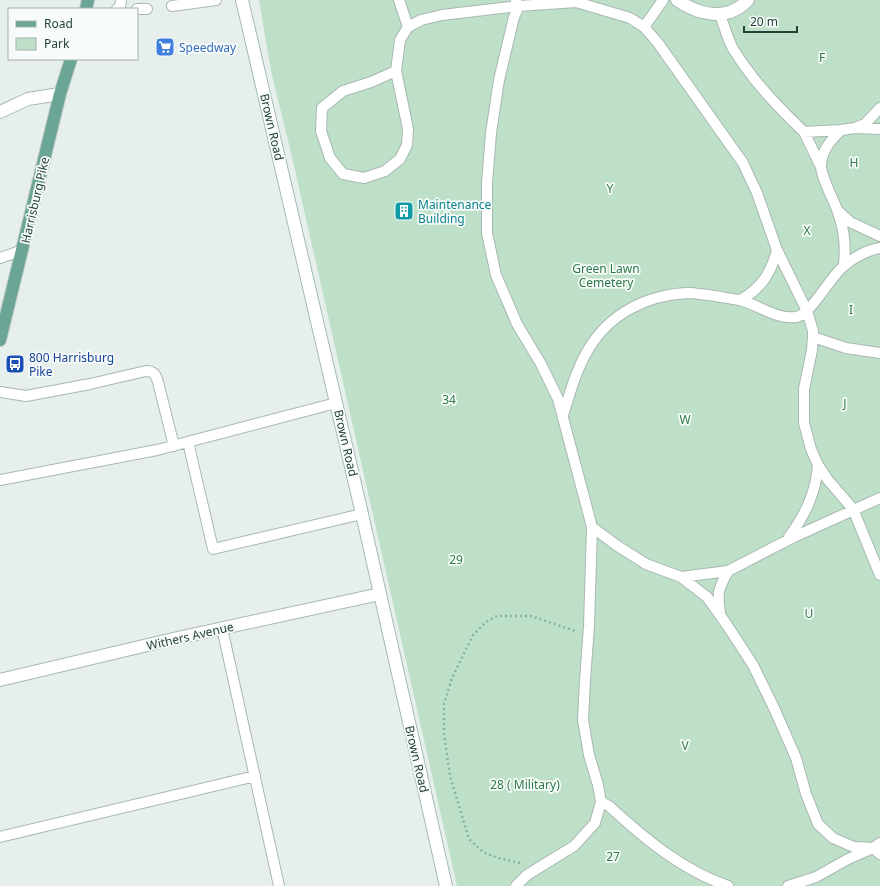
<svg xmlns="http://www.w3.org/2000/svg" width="880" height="886" viewBox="0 0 880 886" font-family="'Noto Sans',sans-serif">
<rect width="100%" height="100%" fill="#e6efeb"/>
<path fill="#bfe0c8" d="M259,0h621v886h-423l-165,-729 -21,-86z"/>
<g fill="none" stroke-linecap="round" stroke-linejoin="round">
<g stroke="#a8b8b2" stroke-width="12">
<path id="service" d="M399,0l9,27
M172,6l44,-6
M117,9l3,-2 1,-7
M137,9h10
M720,15c4,10 7,22 12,32 19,32 45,59 72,85l37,-2 14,-2 25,1
M644,27l19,-27
M396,71l-25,11 -28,9 -21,17 -1,23 9,27 13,16 21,4 21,-7 15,-12 7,-14 1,-16 -12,-58 4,-31 8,-13 13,-7 21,-5 77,-9 57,-4 54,16 14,9 14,16 85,120 14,30 20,57 30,61 6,20v6l-1,13 -8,39v34l7,26 7,16 10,15 25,29 27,66
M857,127l8,-3 15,-16
M841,130c-10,10 -19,20 -20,34 -1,10 11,33 15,43 8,21 10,36 8,58
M804,132l16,33
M838,211l12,11 30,14
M0,258l23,-8
M740,300c21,-11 31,-27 37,-50
M813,337l33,11 34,5
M0,392l26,4 64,-12 56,-13c8,0 10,4 12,11l16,64
M563,415c7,-22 13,-45 25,-65 21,-36 58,-55 100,-57 13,0 37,5 51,7 19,4 37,20 57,17 15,-2 35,-42 49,-52 9,-8 23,-15 35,-17
M188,442l25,107 149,-35
M0,480l157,-30 179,-47
M592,527l24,18 30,19 35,13 26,20 20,28 26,40 21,43 22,50 10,36 12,30 15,14 21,9 19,1 7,6
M789,537c16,-22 27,-44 29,-72
M681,577l47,-6 66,-34 86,-39
M720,613c-3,-19 -2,-24 8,-42
M222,628l57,258
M601,802l8,4c36,33 73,64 119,80
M0,837l255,-61
M516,886l11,-11 47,-29 21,-23 6,-21 -3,-17 -9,-30 -6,-35 2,-40 4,-54 3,-99 -34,-128 -17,-35 -24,-40 -21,-49 -9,-42v-50l4,-50 8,-53 15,-63 5,-11 -3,-4
M788,886l28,-9 32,-18 25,-11 7,-5"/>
</g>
<g stroke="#a8b8b2" stroke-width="14">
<path id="minor" d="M677,0c22,15 50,22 71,0
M0,112l28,-13 32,-5
M0,680l173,-41 207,-45"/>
</g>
<g stroke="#a4bbb3" stroke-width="14">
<path id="secondary" d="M242,0l120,514 84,372"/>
</g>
<g stroke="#c2cac8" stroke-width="14">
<path id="primary" d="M86,9l2,-9
M0,340l60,-246 11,-35"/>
</g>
<path stroke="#86b3a5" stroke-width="2.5" stroke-dasharray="2 3" stroke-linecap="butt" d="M520,863l-22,-5 -15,-6 -14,-13 -19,-63 -6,-42v-30l8,-26 21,-43 13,-13 11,-6h34l44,15"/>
<use href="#service" stroke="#fff" stroke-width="10"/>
<use href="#minor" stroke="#fff" stroke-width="12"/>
<use href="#secondary" stroke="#fff" stroke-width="12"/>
<use href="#primary" stroke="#6aa596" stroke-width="12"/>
</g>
<defs>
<g id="supermarket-square" transform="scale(1)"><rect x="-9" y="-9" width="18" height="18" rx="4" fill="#3f7fe0" stroke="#f7fbf9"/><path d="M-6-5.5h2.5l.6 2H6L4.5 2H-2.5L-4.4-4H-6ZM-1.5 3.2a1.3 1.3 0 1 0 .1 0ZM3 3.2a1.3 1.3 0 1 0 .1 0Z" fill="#fff"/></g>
<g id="building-square" transform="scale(1)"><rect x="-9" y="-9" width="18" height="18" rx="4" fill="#0f9aa8" stroke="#f7fbf9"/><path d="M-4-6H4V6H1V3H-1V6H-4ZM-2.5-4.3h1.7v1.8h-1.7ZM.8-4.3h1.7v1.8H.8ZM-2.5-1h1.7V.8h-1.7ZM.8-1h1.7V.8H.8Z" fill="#fff"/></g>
<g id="bus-square" transform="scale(1)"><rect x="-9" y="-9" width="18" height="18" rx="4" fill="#1a4fb4" stroke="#f7fbf9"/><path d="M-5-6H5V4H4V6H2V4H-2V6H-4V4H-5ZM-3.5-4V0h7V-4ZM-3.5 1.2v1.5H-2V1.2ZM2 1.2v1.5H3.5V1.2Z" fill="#fff"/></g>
</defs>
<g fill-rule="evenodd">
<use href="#supermarket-square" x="165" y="47"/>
<use href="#building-square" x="404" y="211"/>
<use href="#bus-square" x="15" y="364"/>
</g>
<g text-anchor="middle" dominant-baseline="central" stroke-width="3.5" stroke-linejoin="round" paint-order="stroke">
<g font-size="12" fill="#366cbe" stroke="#f7fbf9" text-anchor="start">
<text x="179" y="47">Speedway</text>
</g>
<g font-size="12" fill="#2d7a4b" stroke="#f7fbf9">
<text x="822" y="57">F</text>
<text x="854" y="162">H</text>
<text x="610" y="188">Y</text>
<text x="807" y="230">X</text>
<text x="606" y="268">Green Lawn<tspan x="606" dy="14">Cemetery</tspan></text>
<text x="851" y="309">I</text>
<text x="449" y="399">34</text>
<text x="845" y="403">J</text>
<text x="685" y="419">W</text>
<text x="456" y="559">29</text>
<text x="809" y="613">U</text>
<text x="685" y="745">V</text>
<text x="525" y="784">28 ( Military)</text>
<text x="613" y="856">27</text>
</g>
<g font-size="12" fill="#24423a" stroke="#f7fbf9">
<text transform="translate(272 127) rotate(77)">Brown Road</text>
<text transform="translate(35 200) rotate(-77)">Harrisburg Pike</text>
<text transform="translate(346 443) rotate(77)">Brown Road</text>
<text transform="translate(190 636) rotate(-13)">Withers Avenue</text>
<text transform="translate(417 759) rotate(77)">Brown Road</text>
</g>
<g font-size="12" fill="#0d838f" stroke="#f7fbf9" text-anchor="start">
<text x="418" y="204">Maintenance<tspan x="418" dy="14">Building</tspan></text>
</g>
<g font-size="12" fill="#164399" stroke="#f7fbf9" text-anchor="start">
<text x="29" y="357">800 Harrisburg<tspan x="29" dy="14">Pike</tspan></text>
</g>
</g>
<rect x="8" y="8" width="130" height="52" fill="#f7fbf9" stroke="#a3b1ad"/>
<rect x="16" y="21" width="20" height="6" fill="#6aa596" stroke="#a3b1ad"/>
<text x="44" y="28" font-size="12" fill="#24423a">Road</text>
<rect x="16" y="38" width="20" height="12" fill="#bfe0c8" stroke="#a3b1ad"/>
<text x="44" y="48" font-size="12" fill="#24423a">Park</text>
<path d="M744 26v6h53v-6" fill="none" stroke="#24423a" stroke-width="2"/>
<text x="750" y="26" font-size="12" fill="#24423a" stroke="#f7fbf9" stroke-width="3" paint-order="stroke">20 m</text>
</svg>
